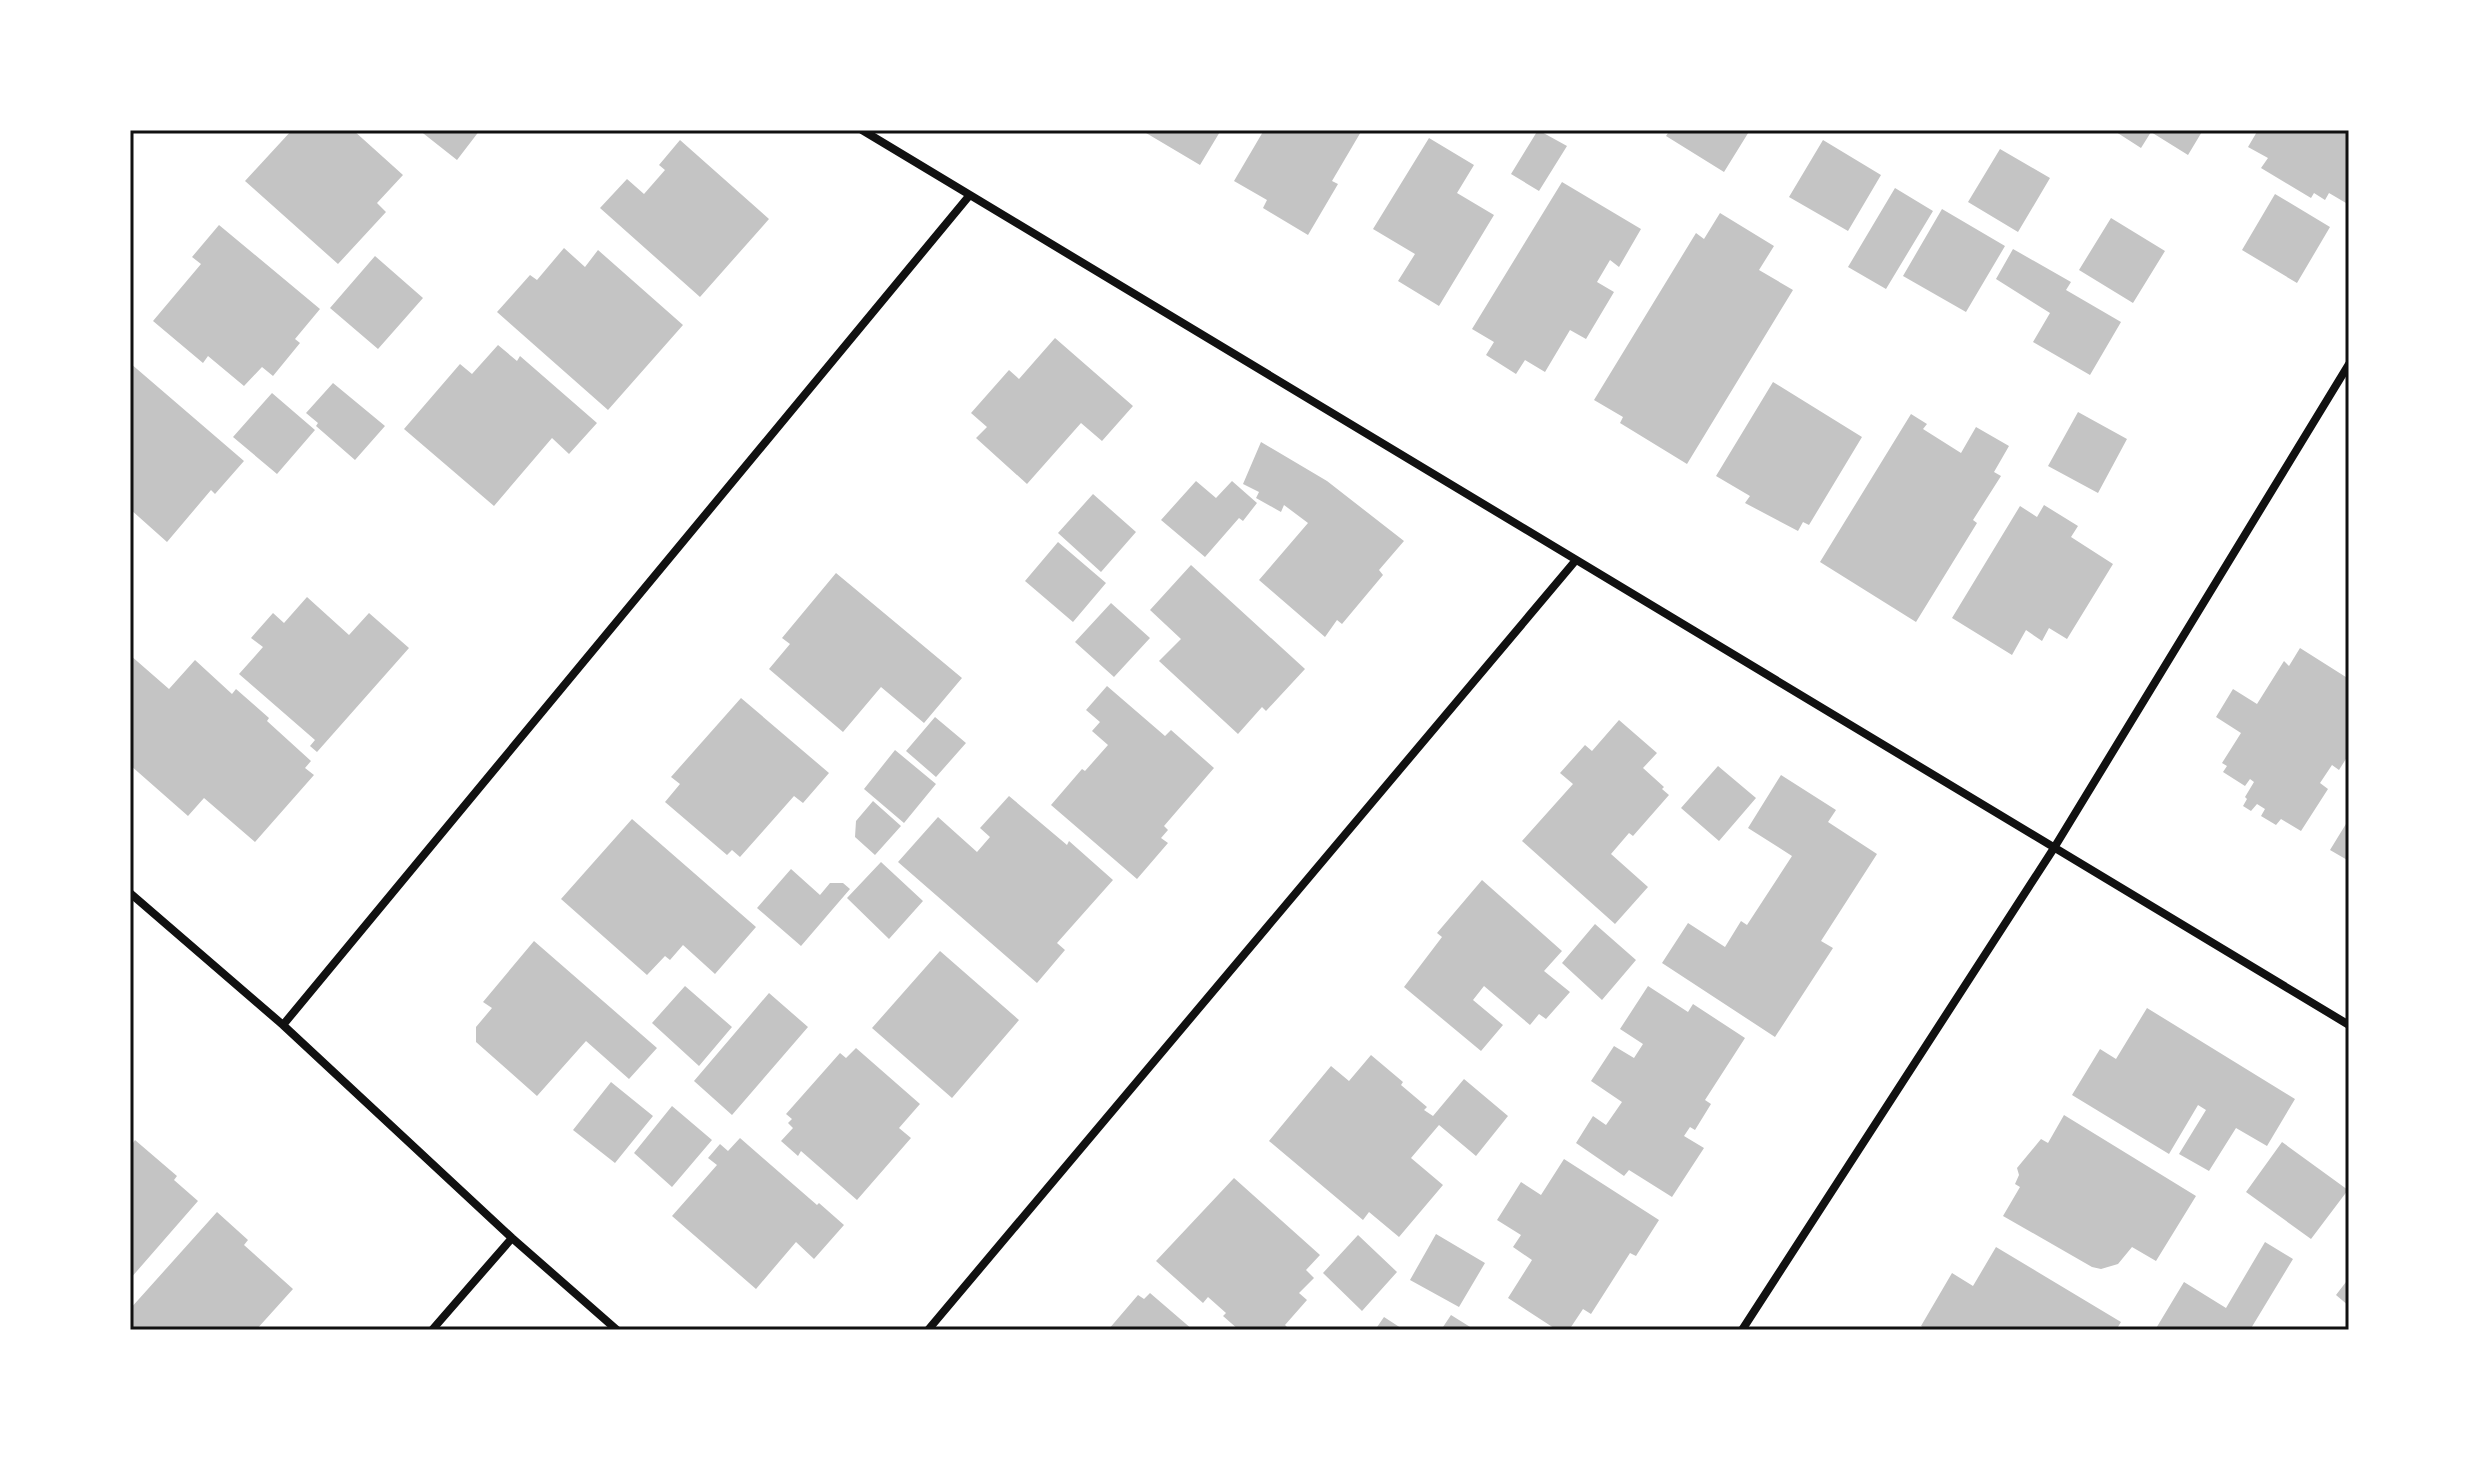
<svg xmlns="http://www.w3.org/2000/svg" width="2479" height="1460" viewBox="0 0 2479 1460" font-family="Mulish,sans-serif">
<rect width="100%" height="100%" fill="#fff"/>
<path fill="#c4c4c4" d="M292,130h61l50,45 -26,28 9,9 -48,52 -93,-83z
M419,130h61l-23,30z
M1141,130h80l-21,35z
M1264,130h98l-30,51 6,3 -30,51 -45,-27 4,-8 -33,-19z
M1538,130l29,16 -28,45 -28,-17z
M1670,130h80l-26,42 -58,-36z
M2113,130h90l-15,25 -37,-23 -10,16z
M2258,130h91v68l-3,5 -17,-10 -4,7 -11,-7 -3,5 -50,-30 7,-10 -20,-11z
M1429,138l45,27 -17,28 37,22 -55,91 -41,-25 17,-27 -42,-25z
M680,140l89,79 -69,78 -100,-89 27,-29 17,15 21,-24 -6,-5z
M1823,140l58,35 -33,56 -59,-34z
M2000,149l50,29 -32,54 -50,-30z
M1562,182l79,47 -22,38 -9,-7 -13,22 17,10 -28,47 -16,-9 -25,42 -20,-12 -9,14 -30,-19 8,-13 -22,-13z
M1895,188l38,23 -47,78 -38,-22z
M2275,194l55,33 -33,56 -55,-33z
M1942,209l63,37 -39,66 -63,-36z
M1720,213l54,33 -15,24 34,20 -106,174 -67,-41 3,-6 -29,-17 102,-167 8,6z
M2111,218l54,33 -32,52 -54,-33z
M219,225l101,84 -25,30 5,4 -27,33 -11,-9 -18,19 -36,-30 -5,7 -50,-42 48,-57 -9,-7z
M564,248l21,19 13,-17 85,75 -75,85 -111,-98 33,-37 7,5z
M2013,249l58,33 -5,8 55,32 -31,53 -57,-33 17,-29 -54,-34z
M375,256l48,42 -45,51 -48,-41z
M1055,338l78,68 -31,35 -21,-18 -54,61 -51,-46 11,-11 -16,-14 38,-43 10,9z
M498,345l19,16 3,-5 77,67 -28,31 -17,-16 -58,68 -90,-77 56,-65 12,10z
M130,363l114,98 -29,33 -4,-4 -44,52 -37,-33z
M1773,382l89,55 -53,88 -6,-3 -5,9 -53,-28 5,-7 -34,-20z
M333,383l52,43 -30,34 -39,-34 2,-3 -12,-10z
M272,393l43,37 -38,44 -44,-37z
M2078,412l49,27 -29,54 -50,-27z
M1911,414l16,10 -4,5 38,24 15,-26 33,19 -15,26 7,4 -28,44 4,3 -61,99 -96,-60z
M1261,442l66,39 77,60 -25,29 4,5 -41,49 -5,-4 -12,17 -66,-57 49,-57 -24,-18 -3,7 -25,-14 3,-6 -16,-8z
M1196,481l20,17 16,-17 25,22 -14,18 -4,-3 -34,39 -44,-37z
M1093,494l43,38 -35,40 -43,-39z
M2044,505l34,21 -7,11 42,27 -46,75 -18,-11 -7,13 -16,-11 -14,25 -60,-37 68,-112 17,11z
M1058,542l48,41 -33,39 -48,-41z
M1191,565l114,104 -39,42 -4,-4 -24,27 -79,-73 22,-22 -31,-29z
M836,573l126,105 -38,45 -43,-36 -38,45 -74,-63 21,-25 -8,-6z
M307,597l42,38 20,-22 40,35 -92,104 -7,-6 5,-6 -76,-66 24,-27 -12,-9 22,-25 11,10z
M1111,603l39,35 -36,39 -39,-35z
M2300,648l49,31v75l-10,16 -7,-5 -12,18 8,6 -27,42 -20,-12 -5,6 -15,-9 4,-7 -8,-5 -6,7 -8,-5 4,-7 -2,-2 9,-15 -4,-3 -5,7 -22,-14 4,-6 -5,-3 19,-30 -25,-16 17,-28 24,15 27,-43 5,5z
M130,655l39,34 26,-29 37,34 4,-5 33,29 -2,3 44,40 -6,7 9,7 -59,67 -51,-44 -16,18 -58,-51z
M1107,686l58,50 6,-6 43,38 -50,58 4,4 -7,8 7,5 -31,36 -86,-74 31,-36 3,2 23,-26 -16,-14 8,-9 -14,-12z
M741,698l88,75 -26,30 -9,-7 -54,61 -8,-7 -5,5 -62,-53 15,-18 -9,-7z
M935,717l31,26 -30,34 -30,-26z
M1619,720l38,33 -14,15 21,19 -2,2 7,6 -36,41 -4,-3 -18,21 37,33 -33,37 -93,-83 51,-57 -13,-11 25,-28 7,6z
M895,750l41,34 -32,39 -40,-34z
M1718,766l38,32 -37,43 -38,-33z
M1781,775l55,35 -8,12 49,32 -56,87 12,7 -58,89 -113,-74 26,-40 37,24 16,-26 6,4 45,-69 -44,-28z
M1009,796l58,49 2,-4 44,39 -56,63 8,7 -28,33 -139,-121 40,-45 39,35 13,-15 -10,-9z
M873,801l28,25 -26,29 -20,-18 1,-16z
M632,819l124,108 -41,47 -32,-29 -13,15 -5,-4 -18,19 -86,-76z
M2349,819v42l-19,-11z
M881,862l42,39 -34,38 -42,-41z
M791,869l29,26 10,-12h13l7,6 -49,57 -44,-38z
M1482,880l80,71 -18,20 26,21 -24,27 -7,-5 -9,11 -46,-39 -11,14 30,25 -22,26 -77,-64 38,-50 -5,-4z
M1595,924l41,36 -34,40 -40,-37z
M534,941l123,107 -28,31 -43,-38 -49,55 -61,-54v-15l16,-19 -9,-6z
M940,951l79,69 -67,78 -80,-70z
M685,986l47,41 -33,39 -47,-43z
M1648,986l40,26 5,-8 52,34 -40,62 6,4 -16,26 -5,-3 -6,9 20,12 -32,49 -43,-27 -5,6 -48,-33 17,-27 13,9 16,-23 -31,-21 23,-35 20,12 9,-14 -23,-15z
M769,993l39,34 -76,88 -38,-34z
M2147,1008l148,91 -28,47 -31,-18 -27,43 -30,-17 27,-44 -8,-5 -29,49 -97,-59 28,-46 16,10z
M856,1048l64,56 -21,24 12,10 -54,62 -56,-49 -3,5 -17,-15 12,-13 -5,-5 4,-4 -6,-5 54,-61 6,5z
M1371,1055l32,27 -2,3 26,22 -3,3 9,6 31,-37 44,37 -32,40 -37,-31 -28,33 32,27 -44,52 -30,-25 -6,8 -94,-79 62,-75 18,15z
M611,1082l42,34 -38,47 -42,-33z
M672,1106l40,34 -40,47 -38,-34z
M2064,1115l132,81 -40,65 -24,-14 -14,17 -17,5 -9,-2 -89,-51 17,-29 -5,-3 4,-9 -2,-7 24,-29 7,4z
M740,1138l77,67 2,-2 25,22 -30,34 -18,-17 -40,47 -84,-73 45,-51 -9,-7 12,-14 8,7z
M135,1140l42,36 -3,4 24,21 -68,78v-137l3,1z
M2282,1142l66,48 -37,49 -65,-47z
M1564,1159l95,61 -23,36 -6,-3 -39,61 -8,-5 -14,21h-12l-49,-32 24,-38 -19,-13 8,-12 -24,-15 24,-38 20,13z
M1234,1178l86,77 -14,15 8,8 -15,15 8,7 -22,25 2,2 -2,3h-46l-16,-14 3,-3 -18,-16 -5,6 -47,-42z
M217,1212l31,28 -4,5 49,44 -37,41h-126v-11l3,-3 -3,-7z
M1436,1234l49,29 -26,44 -49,-27z
M1358,1235l39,37 -35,39 -39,-38z
M2265,1242l28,17 -43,71h-95l29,-48 42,26z
M1996,1247l125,75 -5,8h-189l-6,-4 31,-53 21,13z
M2349,1278v28l-13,-11z
M1150,1293l43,37h-85l30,-35 6,4z
M1451,1315l24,15h-34z
M1384,1317l20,13h-29z"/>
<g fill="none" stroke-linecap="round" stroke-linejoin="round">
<path stroke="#111" stroke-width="8" d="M862,130l1487,895
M130,893l153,132 229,213 105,92
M283,1025l686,-829
M432,1330l80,-92
M928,1330l648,-770
M1742,1330l312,-482 295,-484"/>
</g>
<rect width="2479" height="1460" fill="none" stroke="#ffffff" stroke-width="264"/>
<rect x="132" y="132" width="2215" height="1196" fill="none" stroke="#111" stroke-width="3"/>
</svg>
